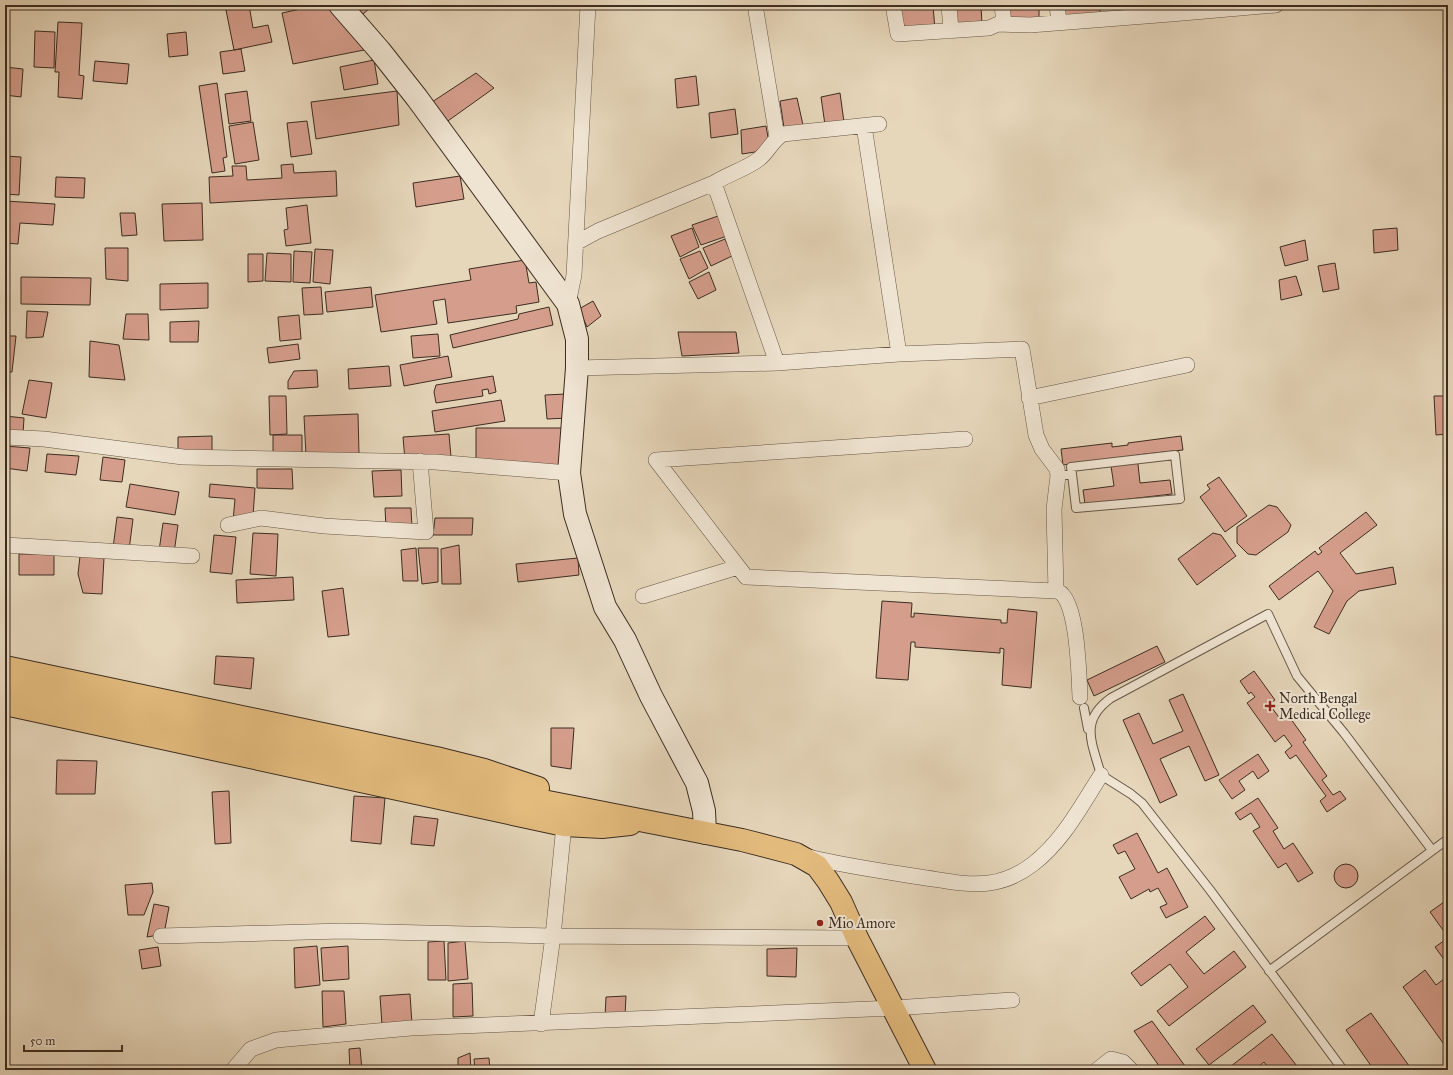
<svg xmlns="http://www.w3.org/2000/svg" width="1453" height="1075" viewBox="0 0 1453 1075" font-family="'IM FELL Great Primer',serif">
<rect width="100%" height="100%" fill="#e6d6ba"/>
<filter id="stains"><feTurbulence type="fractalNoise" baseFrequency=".005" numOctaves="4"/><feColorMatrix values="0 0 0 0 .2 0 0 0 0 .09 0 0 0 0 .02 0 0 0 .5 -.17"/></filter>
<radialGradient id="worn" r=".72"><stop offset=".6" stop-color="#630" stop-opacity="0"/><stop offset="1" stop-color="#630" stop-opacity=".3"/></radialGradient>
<path fill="#d59e8c" stroke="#3c2d21" d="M249,5l4,23 15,-3 4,17 -38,8 -8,-40z
M304,5h27l16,15 17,30 -71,14 -11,-51 23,-5z
M348,5h26l-16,13z
M894,5h39l2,25 -36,2z
M951,5h30l1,20 -29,2z
M1006,5h33v17l-32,-1z
M1059,5h41v12l-39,2z
M5,20h2v32h-2z
M58,22l24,1 -3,52 5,1 -2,23 -24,-2 1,-25h-4z
M35,31l20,1 -1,36 -20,-1z
M186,32l2,23 -19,2 -2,-23z
M241,49l4,22 -22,3 -3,-22z
M374,60l4,24 -34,6 -4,-23z
M95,61l34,3 -2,20 -34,-3z
M5,67l18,2 -2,28 -16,-2z
M476,73l18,15 -49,35 -16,-19z
M696,76l3,29 -22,3 -2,-29z
M217,83l10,74 -4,1 2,13 -13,2 -13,-87z
M247,91l4,30 -22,3 -4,-30z
M397,91l2,34 -83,14 -5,-37z
M840,93l4,29 -19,3 -4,-28z
M797,98l6,27 -19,3 -4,-27z
M735,109l3,25 -27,4 -2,-25z
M307,121l5,33 -21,3 -4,-34z
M253,122l6,38 -24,4 -6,-38z
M766,126l3,17 -14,9 -13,2 -1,-24z
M5,156l16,1 -2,38 -14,-1z
M293,164l1,9 42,-2 1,25 -127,7 -1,-26 24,-1 -1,-10h14l1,14 35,-2 -1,-13z
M460,176l4,23 -48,8 -3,-24z
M56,177l29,1 -1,20 -29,-1z
M5,201l50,3 -2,21 -33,-2 -2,21 -13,-1z
M202,203l1,37 -39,1 -2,-37z
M307,205l4,38 -25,3 -2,-16 4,-1 -2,-21z
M120,213h15l2,22 -15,1z
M718,216l9,20 -26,9 -9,-20z
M692,228l7,19 -19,10 -9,-21z
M1397,228l1,22 -24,3 -1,-23z
M725,239l7,17 -21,10 -8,-18z
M1305,240l3,20 -23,6 -5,-19z
M105,248h23v33l-22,-2z
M315,249l18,1 -3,34 -17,-2z
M294,251l18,1 -2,31 -17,-1z
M700,251l8,17 -19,11 -9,-20z
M267,253l24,1v28l-26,-1z
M248,254h15v27l-15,1z
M525,260l4,23 7,-1 3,20 -23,4 1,7 -69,10 -3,-24 -12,2 4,23 -56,8 -6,-37 96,-15 -2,-11z
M1335,263l4,26 -16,3 -5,-26z
M709,272l7,18 -18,9 -9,-17z
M1296,276l6,19 -21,5 -2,-20z
M21,277l70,1 -1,27 -69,-1z
M208,283v25l-48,2v-26z
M321,287l2,27 -19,1 -2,-27z
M371,287l2,20 -46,5 -2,-20z
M593,301l8,15 -14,11 -8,-18z
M549,307l4,18 -100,23 -3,-13 68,-16 1,-5z
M27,311l21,1 -5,25 -17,1z
M126,314h22l1,26 -26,-1z
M299,315l2,24 -21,2 -2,-24z
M199,321l-1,21h-28v-20z
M678,332h58l3,21 -57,3z
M438,334l2,22 -27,2 -2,-22z
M5,336h11l-4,36h-7z
M90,341l29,4 6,35 -36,-3z
M298,344l2,15 -31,4 -2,-15z
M448,356l4,21 -48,9 -4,-21z
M389,366l2,20 -42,3 -1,-20z
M317,370l1,17 -30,2v-8l6,-10z
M493,376l3,16 -7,2 -1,-5 -6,1 1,6 -47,7 -2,-11 2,-7z
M29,380l23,3 -6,35 -24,-4z
M566,394l2,24 -21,1 -2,-24z
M269,396h17l1,38 -17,1z
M1434,396h14v38l-12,1z
M501,400l4,21 -70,11 -3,-21z
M358,414l1,40 -53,2 -2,-40z
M5,416l19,2 -1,16 -18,-2z
M476,428h86v37l-86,-1z
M449,434l2,23 -46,3 -2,-23z
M273,435h29v21h-29z
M212,436v19l-34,1v-19z
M1181,436l2,14 -46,5 3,28 30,-3 2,14 -87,10 -2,-14 31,-4 -3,-20 -20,3v-8l-28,4 -2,-16 51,-6v4l16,-2v-2z
M5,446l25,2 -3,23 -22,-3z
M47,454l32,2 -3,19 -31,-3z
M103,457l22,3 -3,22 -22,-2z
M257,469h35l1,20 -36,-1z
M401,470l1,26 -28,1 -2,-26z
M1219,477l28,39 -22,16 -25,-35 10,-8 -3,-4z
M130,484l49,8 -4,23 -49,-8z
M210,484l45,4 -2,28 -20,5 2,-22 -26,-2z
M1269,505l8,2 14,18 -3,7 -32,23 -8,-1 -11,-11v-16z
M385,508h26l1,20h-26z
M1366,512l11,13 -37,28 16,21 37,-7 3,17 -37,7 -12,10 -18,33 -15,-7 19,-36 -15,-20 -39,29 -10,-14 46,-35 3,4 4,-3 -3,-4z
M117,517l16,2 -4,31 -16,-2z
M435,518h38l-1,17h-39z
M163,523l15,2 -4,28 -15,-2z
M253,533l25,1 -2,42 -26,-2z
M1213,533l8,2 15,21 -39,29 -19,-26z
M214,535l22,2 -4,37 -22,-2z
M459,545l2,39h-19l-1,-35z
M416,548l2,33h-15l-2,-31z
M418,548h20v34l-16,2z
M19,554h35v21h-35z
M80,556l24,2 -2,36 -19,-1 -5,-19z
M578,558l1,17 -61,7 -2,-18z
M293,577l1,23 -57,3 -1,-23z
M343,588l6,47 -21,2 -6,-46z
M882,601l30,2 -1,14h3v-4l87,7v3h6l1,-14 29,3 -6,76 -29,-3 2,-36 -4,-1v5l-85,-6v-5h-4l-3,38 -32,-2z
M1157,646l8,16 -71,34 -7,-16z
M216,656l38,2 -3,31 -37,-5z
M1254,671l21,29 -6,4 12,16 7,-5 18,25 -3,2 24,34 -5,4 11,15 7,-4 6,8 -19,13 -7,-11 6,-5 -30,-41 -6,4 -5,-7 7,-6 -8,-11 -9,7 -28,-39 8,-6 -4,-5 -2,2 -9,-13z
M1183,694l36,81 -14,6 -16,-35 -29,13 17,36 -17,8 -37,-83 16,-7 14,31 30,-13 -14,-31z
M551,728h23l-3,41 -20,-3z
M1258,754l11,17 -11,8 -5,-8 -14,10 6,9 -13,9 -13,-19z
M57,760l40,1 -2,33h-39z
M229,791l2,52 -16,1 -3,-52z
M354,796l31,2 -4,46 -30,-3z
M1258,798l20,30 -5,3 11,18 9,-6 20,30 -15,9 -12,-19 -8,5 -25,-37 7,-4 -9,-14 -11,7 -5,-7z
M414,816l24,3 -4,27 -23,-2z
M1137,833l21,40 9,-5 21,39 -22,11 -6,-11 7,-3 -9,-16 -8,4 -1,-3 -18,10 -12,-22 16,-8 -10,-18 -7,3 -5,-9z
M1334 876a12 12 0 1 1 24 0a12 12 0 1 1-24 0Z
M152,883l1,9 -9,23h-16l-3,-30z
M1448,899v38l-18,-25z
M154,904l15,3 -5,27 -17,3z
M1205,916l10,13 -29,23 18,22 30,-23 12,16 -77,59 -12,-15 31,-24 -18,-23 -29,22 -10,-13z
M1448,938v27l-13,-18z
M444,941l2,39h-18v-38z
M465,941l3,38 -20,2v-38z
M317,946l3,39 -25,3 -1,-40z
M348,946l1,33 -26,2 -2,-33z
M158,947l3,19 -19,3 -3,-19z
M797,948l-1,29 -29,-1v-27z
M1425,970l11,15 12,-9v8l-5,4 5,7v55l-45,-63z
M472,983l1,33 -20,1v-33z
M322,991h22l2,33 -23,3z
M410,994l2,30 -30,1 -2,-29z
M626,996l-1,20 -20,1 1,-20z
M1253,1005l13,17 -57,43 -13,-16z
M1371,1013l41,57h-38l-28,-40z
M1152,1021l33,45 -5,4h-18l-28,-39z
M1272,1034l28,36h-30l-6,-8 -10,8h-28z
M360,1048l2,22h-12l-1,-21z
M470,1053l1,17h-13v-12z
M489,1058l1,12h-15l-1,-11z"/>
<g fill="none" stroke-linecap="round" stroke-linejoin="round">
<g stroke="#665747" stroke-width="10">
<path id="lane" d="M1058,476l14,-2 -1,-7 104,-12 5,44 -104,9 -4,-34
M1084,708l4,21
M1269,971l179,-132
M1343,1070l-133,-180 -68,-87 -11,-9 -30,-19c-9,-33 -22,-54 10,-77l157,-84 29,62 47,57 88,117"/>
</g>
<g stroke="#665747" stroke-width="16">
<path id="street" d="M755,5l22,132
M893,5l5,29 91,-6 9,-4 32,1 141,-11 -1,-9
M949,5l2,26
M1002,5l2,19
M1057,5l2,17
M1171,14l105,-9
M864,126l35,228
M714,183l63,180
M576,243l22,-12 116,-48c14,-9 32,-14 45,-24 9,-7 14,-20 24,-25l96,-10
M568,304l6,-29 14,-270
M577,368l200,-5 122,-9 123,-5 14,86 6,14 15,20 1,7 -4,33 2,82c22,2 23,88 24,106
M1029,398l158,-33
M5,437l39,2 139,18 252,5 134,11
M656,460l90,117 310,14
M656,460l309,-21
M228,525l33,-7 63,8 102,6 -6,-71
M5,545l187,11
M643,596l95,-29
M809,857c36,9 73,14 111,20 22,3 46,9 69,6 16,-2 31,-9 44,-19 30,-23 48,-58 68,-89
M161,936l181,-5 211,5 304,2
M541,1024l12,-88 11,-111
M233,1070l18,-21 25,-9 135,-12 483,-20 118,-8
M1097,1070l14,-11 12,3 8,8"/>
</g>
<g stroke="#3c2d21" stroke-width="24">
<path id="secondary" d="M340,5l40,46 37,47 151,206 9,35v29l-8,105 6,41 30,93 20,33 26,56 46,87 7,28 1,22"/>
</g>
<g stroke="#3c2d21" stroke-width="24">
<path id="primary" d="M5,667l431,91 48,12 54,18
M5,688l497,105 240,47 54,14 21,12 11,15 13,21 16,36 68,132
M5,704l559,121 38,2 28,-3"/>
</g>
<use href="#lane" stroke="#efe4d2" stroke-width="8"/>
<use href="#street" stroke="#efe4d2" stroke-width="15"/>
<use href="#secondary" stroke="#efe4d2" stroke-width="22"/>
<use href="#primary" stroke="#e3bb7d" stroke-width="22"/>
</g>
<g fill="#8f2418" stroke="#efe4d2" stroke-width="1.5">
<path d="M1268 700h4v4h4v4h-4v4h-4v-4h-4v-4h4z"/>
<circle cx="820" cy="923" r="4"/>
</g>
<g text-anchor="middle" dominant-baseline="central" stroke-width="4" stroke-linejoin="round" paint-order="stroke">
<g font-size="14" fill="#3c2d21" stroke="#efe4d2" text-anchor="start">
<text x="1279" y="698">North Bengal<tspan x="1279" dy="16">Medical College</tspan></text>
<text x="828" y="923">Mio Amore</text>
</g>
</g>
<rect width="1453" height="1075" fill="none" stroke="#e6d6ba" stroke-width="20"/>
<rect x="6" y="6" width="1441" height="1063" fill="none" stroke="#3c2d21" stroke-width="2"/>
<rect x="10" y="10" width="1433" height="1055" fill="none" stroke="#3c2d21"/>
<path d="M24 1045v6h98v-6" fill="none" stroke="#3c2d21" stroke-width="2"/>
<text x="30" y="1045" font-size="12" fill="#3c2d21" stroke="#efe4d2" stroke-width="3" paint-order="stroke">50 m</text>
<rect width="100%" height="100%" filter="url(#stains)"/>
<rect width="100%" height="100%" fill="url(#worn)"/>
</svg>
